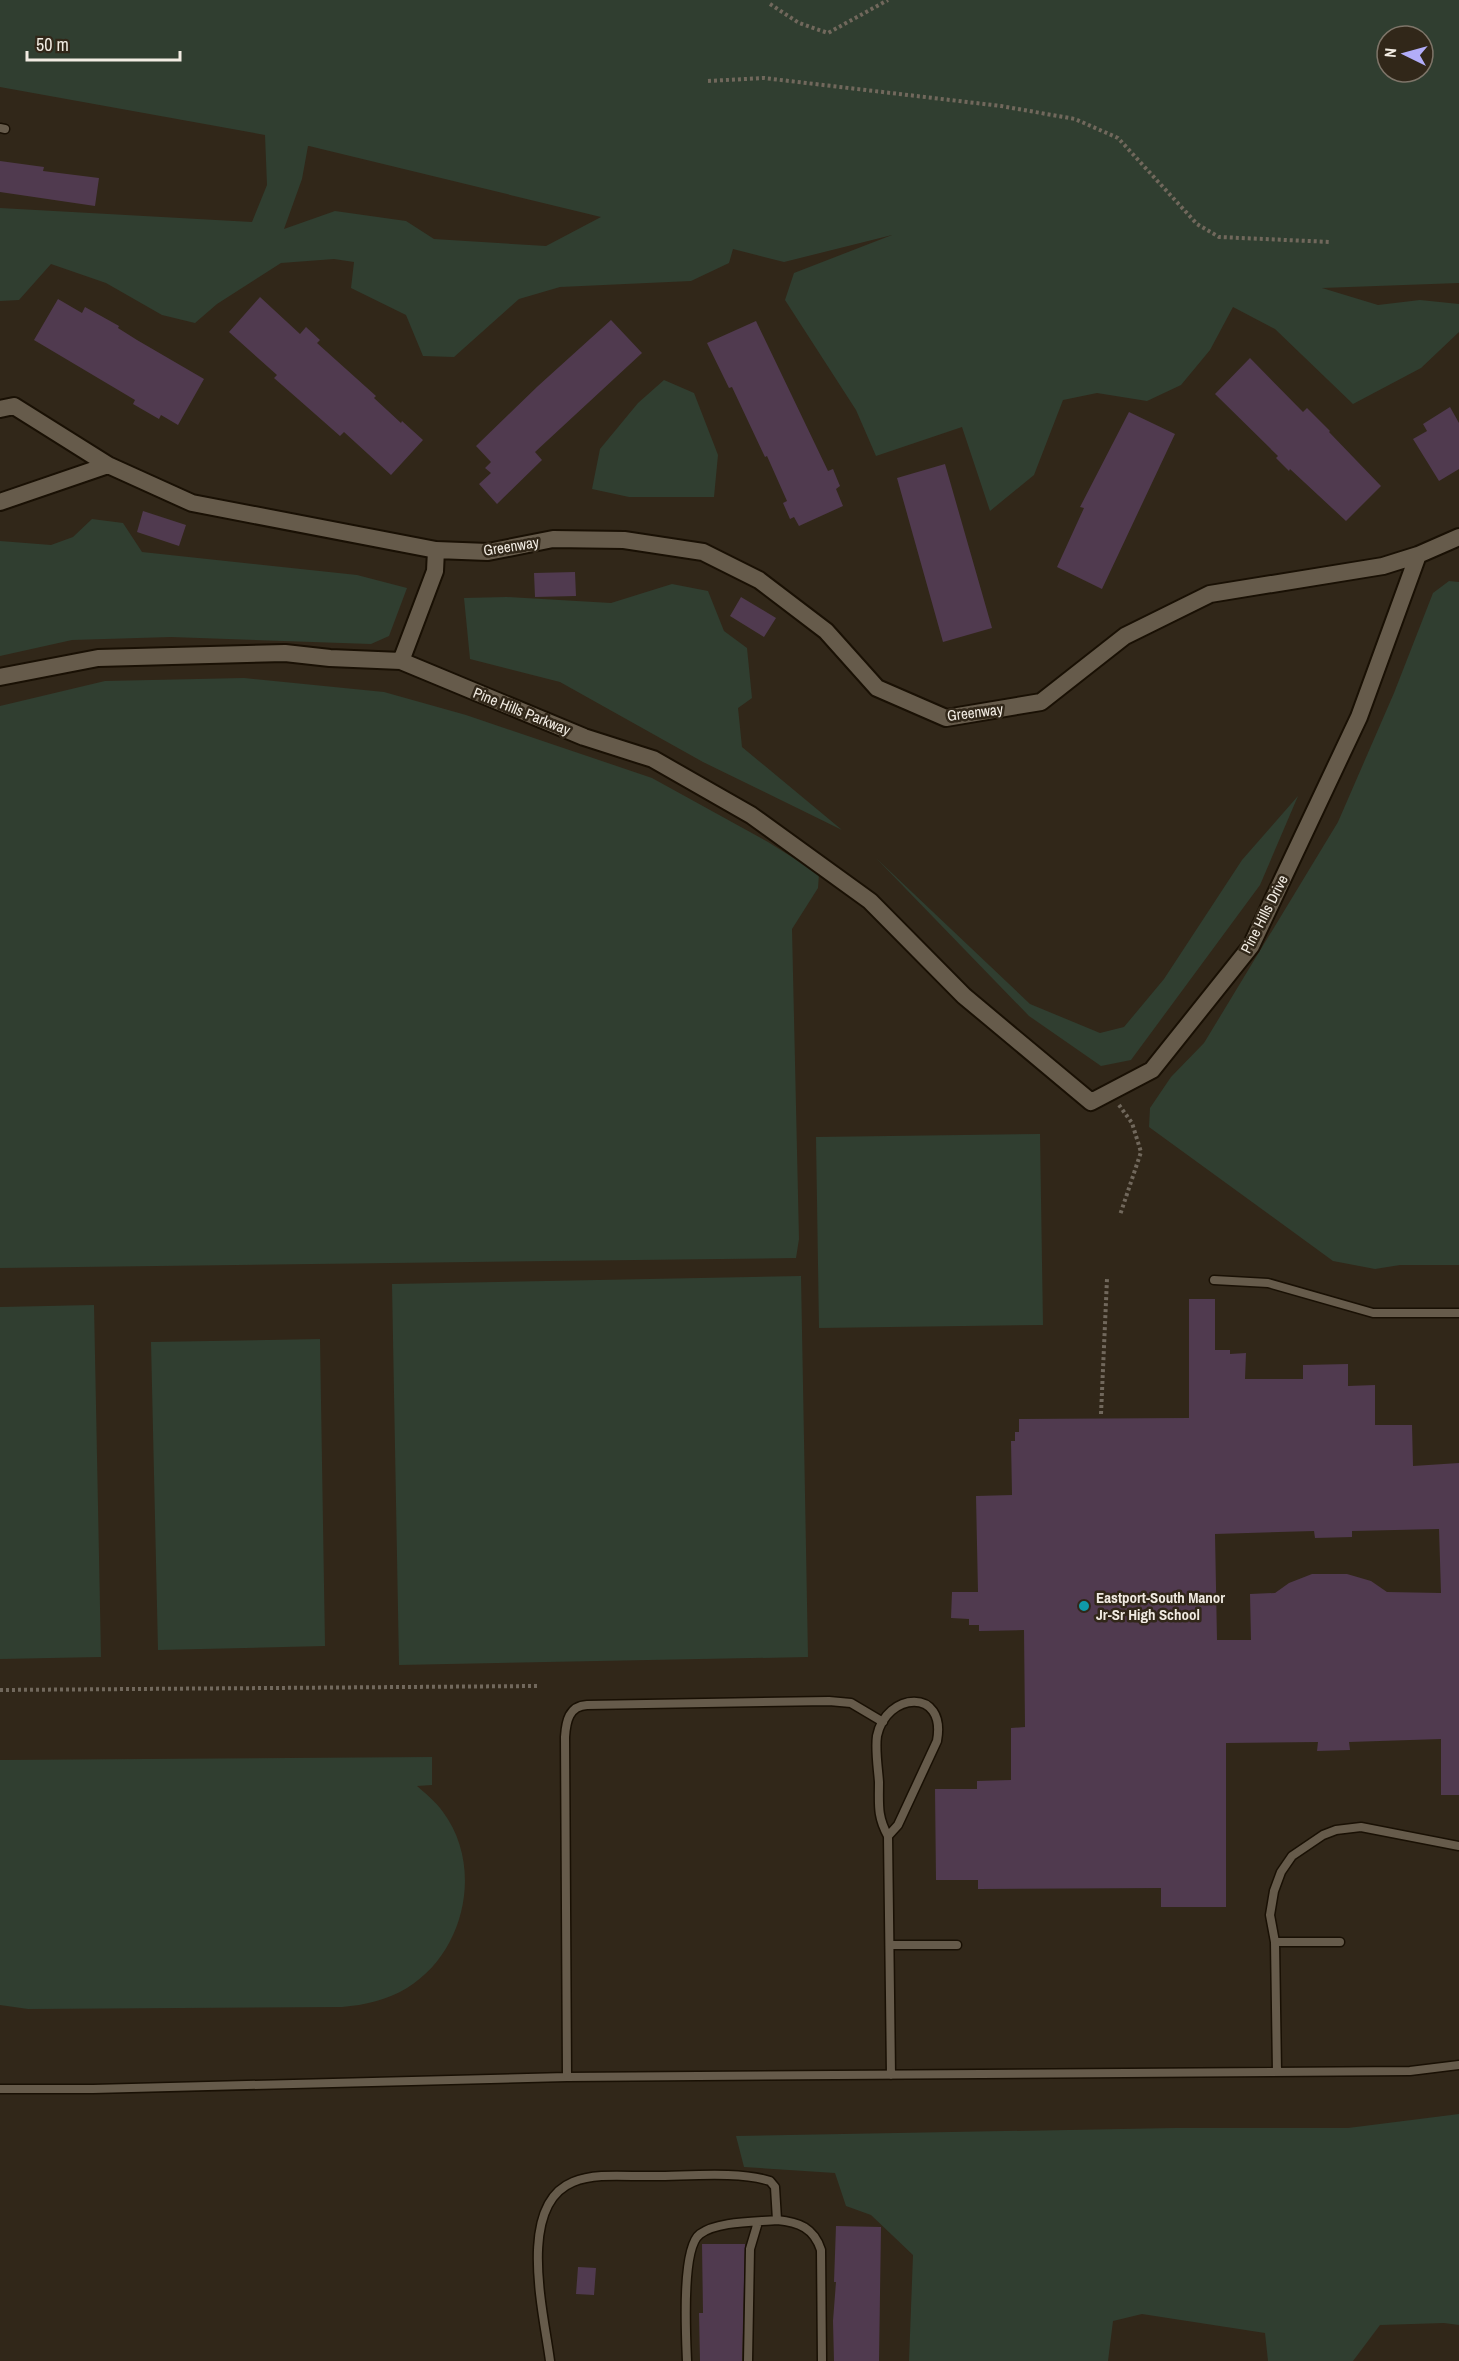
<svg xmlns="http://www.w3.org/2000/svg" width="1459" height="2361" viewBox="0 0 1459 2361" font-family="'Archivo Narrow',sans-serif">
<rect width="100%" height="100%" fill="#312719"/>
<path fill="#303e30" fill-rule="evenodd" d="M0,0h1459v283l-137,5 56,17 42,-5 39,4v28l-38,36 -68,36 -78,-75 -42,-22 -23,43 -29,35 -34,16 -50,-8 -34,7 -29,75 -44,36 -28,-84 -86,29 -20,-46 -71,-110 9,-27 98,-38 -108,27 -51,-13 -4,14 -38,18 -131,6 -41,12 -65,58 -31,-1 -17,-41 -55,-27 3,-26 -20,-3 -53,4 -64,41 -22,19 -33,-8 -56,-32 -55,-19 -32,36 -19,1v-93l252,14 15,-37 -2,-50 -265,-48zM1387,36h36v36h-36zM308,146h1l292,71 -55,29 -112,-7 -28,-18 -71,-10 -51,18 18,-50z
M664,380l30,13 24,62 -4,42h-85l-37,-8 8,-40 38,-46z
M92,519l31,4 19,29 215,23 50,13 -18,48 -18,8 -200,-7 -99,3 -72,16v-115l51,4 22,-8z
M1449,581l10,1v683h-59l-25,4 -42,-8 -184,-134 1,-19 21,-31 33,-34 134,-221 56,-129 39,-100z
M672,584l36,7 16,40 23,17 5,50 -14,10 4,39 100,83 -139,-68 -143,-80 -90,-23 -6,-61 43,-1 104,6z
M244,678l140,14 82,23 186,63 116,64 51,32 -1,14 -26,41 7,310 -3,19 -796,10v-562l105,-25z
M1298,796l-38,89 -129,175 -30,6 -72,-50 -153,-158 154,146 70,29 24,-6 40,-48 78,-119z
M1040,1134l3,191 -224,3 -3,-191z
M801,1276l7,381 -409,8 -7,-381z
M94,1305l7,352 -101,2v-352z
M320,1339l5,307 -167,4 -7,-308z
M432,1757v28l-15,1c9,8 19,16 26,26 41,55 22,141 -36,176 -20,12 -42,17 -65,19l-314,2 -28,-4v-245z
M1459,2114v211l-15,-2 -64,2 -27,36h-85l-3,-28 -123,-19 -29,7 -5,40h-199l4,-106 -42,-40 -25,-9 -11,-33 -91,-6 -8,-31 439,-8h173z"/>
<path fill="#503a4f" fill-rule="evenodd" d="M0,161l44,6 -1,4 56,7 -4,28 -95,-14z
M260,297l40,37 6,-7 14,13 -3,3 59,53 -2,2 27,25 1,-2 21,19 -32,35 -47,-43 -4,4 -42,-37 -24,-21 3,-3 -48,-43z
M58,299l24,14 3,-6 34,19 -1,2 19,12 67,39 -26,46 -17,-10 -2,4 -26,-15 2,-4 -101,-60z
M611,320l31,33 -107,99 7,8 -45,44 -18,-20 12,-11 -6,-5 6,-6 -15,-16 62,-60z
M756,321l72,150 5,-2 7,17 -4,3 7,17 -44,20 -5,-9 -4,2 -7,-16 4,-2 -20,-45 -2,1 -33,-70 -3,1 -22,-45z
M1250,358l53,54 4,-4 23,23 -1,1 52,54 -35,35 -56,-52 -1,2 -13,-13 2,-2 -63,-62z
M1450,407l9,16v46l-20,12 -26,-42 14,-8 -4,-7z
M1129,412l46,22 -73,155 -45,-22 27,-59 -4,-1z
M945,464l47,164 -49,14 -46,-164z
M143,511l43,14 -7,21 -42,-14z
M575,572l1,24 -41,1 -1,-24z
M741,597l35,21 -12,19 -34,-21z
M1189,1299h26v51h15v4l16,-1 -1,26h58v-14l45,-1v22l27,-1v40h37l1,41 46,-3v332h-18v-56l-92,3 1,8 -33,1 1,-9 -92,1v164h-65v-19l-183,1v-9h-42l-1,-91h42v-8l34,-1v-52l14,-1 -1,-97 -45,1v-6h-10v-6l-18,-1 1,-26h26l-2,-96 36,-1 -1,-54h4v-9h4v-13l170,-1zM1439,1529l2,64 -54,-1 -16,-11 -24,-7h-35l-23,9 -14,10 -25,1 1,46h-34l-2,-106 99,-3 1,7 37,-1v-6z
M836,2226l45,1 -2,134h-45l-1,-40 3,-39h-2z
M702,2244h43l-3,117h-42l-1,-48h4z
M578,2267l18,1 -2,27 -18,-1z"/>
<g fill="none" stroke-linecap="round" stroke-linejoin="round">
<g stroke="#191004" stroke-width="11">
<path id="lane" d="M0,128l5,1
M1214,1280l54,3 105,30h86
M888,1836l10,-11 39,-84c10,-54 -51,-49 -60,-5 -2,14 1,32 2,46 0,23 -2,34 9,54l3,239
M1275,1942h65
M890,1945h67
M1277,2072l-2,-130 -5,-27 4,-24 7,-19 11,-16 31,-21 13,-5 25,-3 98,19
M567,2077l-2,-340c1,-16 4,-31 22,-32l242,-4 22,2 32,19
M0,2089h93l474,-12 843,-6 49,-6
M777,2220c22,2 37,8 44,30l1,111
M550,2361c-6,-47 -34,-156 23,-179 24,-10 57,-5 82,-6 32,0 85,-5 115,5l5,6 2,33c-21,2 -60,1 -77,14 -19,14 -14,103 -13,127
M748,2361l2,-112 8,-27"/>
</g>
<g stroke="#191004" stroke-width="20">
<path id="street" d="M0,409l14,-3 94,59 84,38 244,47 -1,21 -34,90
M0,502l108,-37
M436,550l52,2 65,-13 71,1 79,12 56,28 67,51 51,57 69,30 95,-16 84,-66 85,-42 173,-28 35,-11 41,-18
M0,677l98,-19 187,-5 45,5 71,3 183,76 69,22 98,56 119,86 94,95 127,106 61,-32 99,-124 108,-229 59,-162"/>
</g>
<path stroke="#71685c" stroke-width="4" stroke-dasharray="3 3" stroke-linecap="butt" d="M770,4l29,19 29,10 60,-33
M708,81l56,-3 237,28 74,13 43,19 79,86 22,13 112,5
M1119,1105l13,18 9,29 -21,63
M1101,1414l6,-135
M0,1690l538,-4"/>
<use href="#lane" stroke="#665b4b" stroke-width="8"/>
<use href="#street" stroke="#665b4b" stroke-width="16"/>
</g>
<circle fill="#0f9aa8" stroke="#312719" stroke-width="2" cx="1084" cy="1606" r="6"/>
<g text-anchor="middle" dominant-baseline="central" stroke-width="5" stroke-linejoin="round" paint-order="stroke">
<g font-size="15" fill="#f1ebe2" stroke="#312719">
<text transform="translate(511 546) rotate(-9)">Greenway</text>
<text transform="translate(522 711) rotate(22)">Pine Hills Parkway</text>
<text transform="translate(975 712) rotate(-7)">Greenway</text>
<text transform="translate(1264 914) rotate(-63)">Pine Hills Drive</text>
</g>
<g font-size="15" font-weight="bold" fill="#f1ebe2" stroke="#312719" text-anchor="start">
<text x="1096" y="1597">Eastport-South Manor<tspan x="1096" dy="17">Jr-Sr High School</tspan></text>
</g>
</g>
<g transform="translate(1405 54) rotate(275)"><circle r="28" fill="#312719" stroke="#7e7569" stroke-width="1.5"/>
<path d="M0-4.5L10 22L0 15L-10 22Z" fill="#b2adf9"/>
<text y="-9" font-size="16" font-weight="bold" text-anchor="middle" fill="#f1ebe2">N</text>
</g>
<path d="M27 51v9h153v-9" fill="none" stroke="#f1ebe2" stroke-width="3"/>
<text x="36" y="51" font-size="18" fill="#f1ebe2" stroke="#312719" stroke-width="4.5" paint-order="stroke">50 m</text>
</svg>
